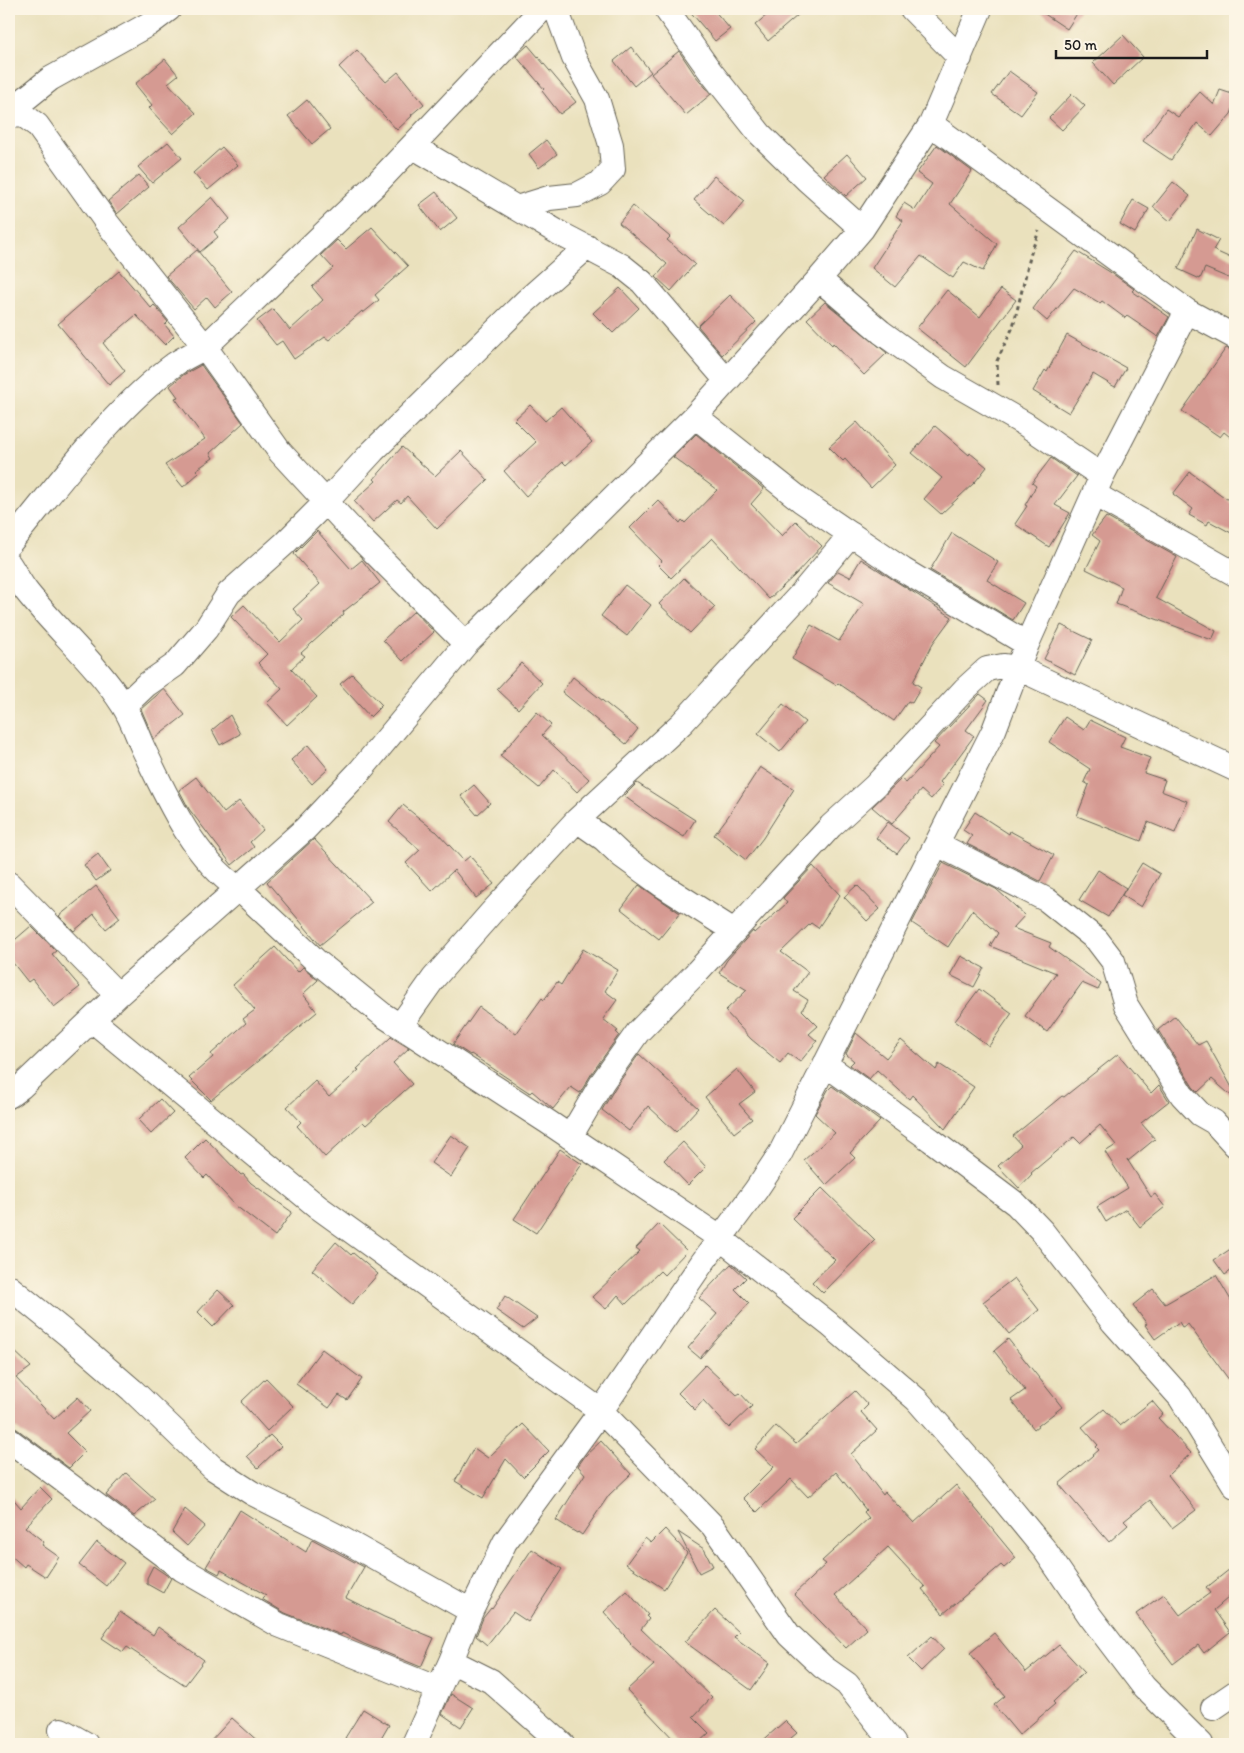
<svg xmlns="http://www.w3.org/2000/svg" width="1244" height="1753" viewBox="0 0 1244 1753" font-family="Itim,sans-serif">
<rect width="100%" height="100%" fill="#fcf5e5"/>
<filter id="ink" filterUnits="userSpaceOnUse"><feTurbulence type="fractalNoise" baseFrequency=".02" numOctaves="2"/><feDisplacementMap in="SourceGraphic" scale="10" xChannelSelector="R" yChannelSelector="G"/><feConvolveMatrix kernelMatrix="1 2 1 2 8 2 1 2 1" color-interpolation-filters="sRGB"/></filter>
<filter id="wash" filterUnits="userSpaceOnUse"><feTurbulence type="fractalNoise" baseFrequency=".0096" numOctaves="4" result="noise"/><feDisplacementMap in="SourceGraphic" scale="20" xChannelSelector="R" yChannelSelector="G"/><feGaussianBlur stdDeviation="1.12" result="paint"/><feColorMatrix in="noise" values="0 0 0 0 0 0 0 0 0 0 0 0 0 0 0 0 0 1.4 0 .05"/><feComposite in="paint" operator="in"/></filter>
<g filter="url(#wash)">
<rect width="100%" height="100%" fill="#eae1bd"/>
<g id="blocks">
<path fill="#d59a92" d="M688,9h25l17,20 -15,12z
M774,9h31l-37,32 -13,-16z
M1037,9h43l-13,20z
M1123,35l20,22 -30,28 -20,-22z
M528,45l48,57 -16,12 -18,-23 2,-2 -28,-33z
M631,47l20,25 -17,14 -20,-25z
M357,50l29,32 12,-10 26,32 -13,11 1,1 -15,14 -58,-63z
M679,51l16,24 16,19 -25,21 -35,-41z
M165,59l13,16 -10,8 28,30 -23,21 -24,-26 3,-3 -17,-21z
M1009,71l29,21 -17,23 -29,-21z
M1220,90l15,5v9l-4,10 -19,22 -15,-13 -26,37 -28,-19 23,-32 12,8 22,-25 14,13z
M1072,94l13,12 -23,24 -13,-12z
M307,100l23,29 -18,15 -24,-28z
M546,140l11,14 -18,14 -10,-14z
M168,142l14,16 -30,25 -14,-16z
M937,145l35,26 -22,33 47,40 -14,27 -19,-9 -11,16 -32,-22 -26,31 -23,-19 31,-47 -7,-5 8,-13 11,7 17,-26 -15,-11z
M222,147l16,18 -30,25 -15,-17z
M847,154l20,23 -21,19 -22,-21z
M139,175l10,12 -32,27 -9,-13z
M714,176l31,25 -21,25 -30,-26z
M1173,182l17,14 -20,25 -17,-14z
M436,192l21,26 -17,14 -21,-27z
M212,197l18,22 -16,13 4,5 -18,15 -21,-25z
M1133,200l16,9 -14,24 -15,-9z
M633,206l37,31 -3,3 28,24 -24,27 -15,-14 11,-13 -48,-41z
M372,227l36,39 -33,29 4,5 -16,13 -1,-2 -33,29 -4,-3 -31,22 -12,-18 -6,4 -19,-24 16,-12 17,21 33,-30 -11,-13 21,-19 -12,-13 16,-15 9,9z
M1197,229l22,11 -6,10 22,10v10l-4,9 -26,-11 -5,11 -22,-10z
M197,250l35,42 -17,15 -8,-10 -13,12 -28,-33z
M1076,251l37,23 21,15 -2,2 37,26 -11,20 -31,-21 -2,2 -23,-17 -2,2 -26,-15 -27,33 -14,-12z
M119,271l32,37 3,-3 14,17 -3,3 9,11 -9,9 -29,-30 -33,28 22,28 -16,14 -51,-61z
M620,288l19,20 -26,25 -20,-20z
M1001,289l15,11 -50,67 -49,-39 30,-38 33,27z
M730,295l26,27 -34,33 -24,-29z
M825,302l62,51 -23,22 -31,-32 -1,2 -25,-26z
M1067,335l59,33 -11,19 -22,-13 -24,39 -36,-22 12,-21 2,2z
M1226,348l9,3v90l-11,-9 -4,5 -38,-26z
M201,365l42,58 -33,30 3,5 -17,12 3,3 -16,14 -18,-22 40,-26 -30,-41 3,-1 -8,-11 13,-11z
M530,405l15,16 16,-14 31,35 -26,23 -3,-3 -37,34 -22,-25 32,-29 -22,-22z
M857,422l38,43 -24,23 -26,-29 -2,2 -14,-14z
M935,426l34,29 1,-2 17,14 -12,15 -34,32 -17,-15 18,-21 -30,-25z
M696,434l68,55 -13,15 31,32 14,-15 26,25 -28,30 -25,23 -57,-61 -41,40 -13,-13 4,-4 -32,-33 28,-28 22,23 2,-3 3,3 32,-33 -44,-33z
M402,447l33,29 26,-25 27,29 -51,49 -30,-33 -6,7 -4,-3 -24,22 -19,-21 22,-20 -2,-2z
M1051,458l26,18 -22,29 15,8 -21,34 -34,-23 12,-18 -2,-1 11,-19 -4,-3z
M1190,472l45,33v30l-26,-14 -2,4 -18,-10 4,-6 -20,-15z
M1106,517l71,40 -21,41 60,33 -4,9 -96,-36 6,-17 -36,-18 14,-28 -8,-6z
M317,531l34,38 11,-9 18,23 -37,29 1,2 -43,39 4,3 -14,13 26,28 -30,28 -20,-22 15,-14 -24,-26 9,-9 -36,-37 13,-12 36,37 23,-22 -10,-11 27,-25 -26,-30z
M952,533l46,29 -11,18 37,23 -11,17 -83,-50z
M861,559l91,58 -19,26 -20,39 8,5 -9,16 -4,-2 -14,20 -56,-38 -2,2 -44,-26 19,-34 28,16 25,-37 -36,-21 10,-12 12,6z
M684,578l31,29 -25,26 -31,-29z
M625,585l26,20 -24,31 -26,-20z
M414,611l20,21 -31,29 -20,-21z
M1061,625l31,15 -17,35 -31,-16z
M521,663l21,20 -24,26 -21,-20z
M352,674l30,31 -12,12 -30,-33z
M573,677l65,52 -12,15 -64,-52z
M164,689l21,26 -31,24 -13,-30z
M980,694l8,6 -22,30 8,6 -34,46 3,3 -12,14 -10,-9 -29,34 -20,-17 29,-28 5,4 33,-36 -5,-4z
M783,704l22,18 -25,30 -22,-18z
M537,712l14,13 -9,10 47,44 -12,13 -23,-22 -15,18 -39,-32z
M230,715l10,19 -20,11 -8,-15z
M1065,717l19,13 6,-10 35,17 -5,10 30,11 -6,15 21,7 -4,11 26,10 -12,32 -27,-11 -7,19 -64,-25 12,-31 -5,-3 6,-13 -41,-27z
M308,745l20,24 -16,15 -21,-24z
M760,767l34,22 -31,49 -17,22 -32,-25 13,-17z
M196,777l28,36 15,-12 24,29 -13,12 4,5 -22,18 -43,-56 -10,-19z
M637,783l58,37 -11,17 -30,-19 -30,-22z
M474,785l16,18 -13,12 -16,-19z
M403,805l32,26h1l28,30 6,-5 24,28 -18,14 -22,-28 -22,21 -26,-28 14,-13 -31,-28z
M975,812l34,22 1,-3 44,24 -14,26 -73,-37 5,-8 -9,-6z
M888,822l21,16 -12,16 -21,-16z
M314,839l58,63 -52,43 -53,-63z
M98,854l12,17 -14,10 -12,-16z
M943,863l53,26 29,26 -12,13 38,15 -2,4 52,37 -3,6 -16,-7 -35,49 -22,-16 31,-43 -66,-27 8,-13 -26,-23 -24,37 -36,-24z
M1142,863l18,11 -19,33 -19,-12z
M813,866l27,29 -22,33 -7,-5 -30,29 27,20 -14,19 14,9 -6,10 16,16 -9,8 8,7 -17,21 -12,-9 -8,10 -29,-24 -26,-28 22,-21 -28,-17 8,-13 26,-29 1,2 33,-30 -4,-5z
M1098,870l28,18 -18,29 -29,-17z
M639,885l41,28 -21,26 -38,-30z
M857,885l23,24 -13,12 -23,-24z
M96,886l24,32 -14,11 -12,-15 -20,17 -15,-15z
M31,926l25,25 -4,3 28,33 -26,20 -22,-28 -4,3 -19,-24v-13z
M275,947l23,25 5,-5 15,13 -15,14 14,18 -106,88 -22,-22 24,-21 -2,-3 35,-31 -3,-4 12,-9 -22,-25z
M583,949l35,21 -13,21 12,9 -14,19 15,12 -2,1 3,3 -27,38 -12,20 -9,-6 -18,22 -21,-18 -2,2 -59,-39 -1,1 -17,-11 26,-37 37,27 26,-36 2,2 13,-18 4,3z
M961,956l23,12 -10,19 -24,-12z
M979,989l33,24 -23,33 -34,-25z
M1175,1016l23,29 8,-4 29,52v6l-23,-20 -14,13 -5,-5 -35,-57z
M856,1033l30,25 15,-18 35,30 3,-6 35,23 -29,42 -33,-34 -3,4 -32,-29 -8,9 -19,-14 4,-4 -8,-7z
M391,1037l18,11 -16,15 19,21 -46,41 -3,-3 -38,35 -28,-31 4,-4 -14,-15 28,-26 14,16 30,-27 -2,-1z
M639,1054l59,54 -22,24 -28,-26 -19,25 -27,-21 13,-22z
M1118,1054l33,39 8,-8 10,16 -28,22 14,16 -27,22 -1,-2 24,38 4,-3 10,13 -25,20 -14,-18 -20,13 -9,-15 31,-19 -23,-36 11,-7 -16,-20 -20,18 -6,-6 -43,36 1,1 -13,14 -21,-22 23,-21 -8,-9 49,-40 2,1z
M737,1069l18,23 -16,12 13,15 -18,14 -29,-36z
M832,1086l48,35 -30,32 5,5 -29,27 -22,-25 31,-27 -20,-19 13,-24z
M160,1099l13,14 -22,21 -13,-14z
M451,1135l19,13 -19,29 -20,-14z
M205,1138l36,37 2,-1 8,9 41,29 -17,24 -39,-30 -29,-31 -3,3 -19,-20z
M683,1142l23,25 -18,18 -24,-25z
M560,1149l22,15 -46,69 -22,-14z
M822,1188l53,52 -52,53 -11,-11 23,-22 -43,-42z
M659,1224l28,27 -23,24 -4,-4 -34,33 -8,-9 -12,14 -14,-12 48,-46 -4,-3z
M336,1242l15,13 2,-2 25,21 -26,30 -40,-34z
M1235,1246v22l-10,7 -11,-15z
M731,1264l15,14 -11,11 14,14 -49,55 -12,-10 29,-34 -18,-16z
M1216,1275l19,32v81l-47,-64 -6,3 -3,-5 -24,17 -10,-14 2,-1 -14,-19 20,-16 12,15z
M1014,1278l25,32 -30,24 -26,-32z
M218,1290l16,15 -21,22 -15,-15z
M505,1296l32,22 -14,11 -27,-19z
M1008,1339l54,68 -28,22 -23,-29 14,-10 -31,-39z
M9,1346l22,21 -15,11 38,41 24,-22 12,14 -24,22 19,19 -16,16 -52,-39 -8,-2z
M322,1349l40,30 -15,21 -8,-5 -10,13 -33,-24z
M705,1365l32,30 3,-2 12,13 -23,22 -26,-28 -8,10 -17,-17z
M266,1378l27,28 -26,25 -26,-29z
M855,1391l13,14 -7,7 16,18 -26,24 32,41 2,-3 29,31 42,-38 60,73 -12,10 -3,-3 -58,49 -21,-25 3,-2 -37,-40 -53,48 32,34 -21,19 -52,-54 32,-30 -4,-3 47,-43 -5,-6 2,-2 -30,-38 -28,25 -17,-18 -34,33 -14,-14 31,-31 -19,-18 21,-23 20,18z
M1152,1401l11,13 -5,4 33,35 -23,22 28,35 -24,18 -22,-28 -26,21 4,4 -19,17 -50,-58 40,-34 -3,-3 2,-2 -16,-18 22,-18 16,17z
M523,1424l26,27 -26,26 -17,-18 -23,39 -28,-17 19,-33 14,10z
M270,1435l11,11 -23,22 -11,-12z
M601,1441l30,33 -22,21 -27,40 -4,-3 -1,1 -21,-13 29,-46 -7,-8 7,-10z
M126,1473l29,26 -21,17 -28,-21z
M40,1487l12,12 -27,28 19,15 -2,3 17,12 -13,20 -20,-13 -2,3 -15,-13v-60l12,14z
M185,1509l20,17 -18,20 -15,-14z
M240,1510l66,42 6,-13 52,28 -18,31 38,19 50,21 -13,29 -57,-23 -22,-11 -1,2 -56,-22 -23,-14 4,-4 -45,-25 -2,4 -13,-7z
M665,1529l22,24 -23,36 -38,-25 19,-26 6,5z
M678,1532l26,17 9,17 -14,7z
M97,1542l27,21 -18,23 -27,-21z
M532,1549l30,20 -34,53 -15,-10 -26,33 -11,-9 7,-18 8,-10 1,1z
M1235,1565v27l-21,18 16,22 -26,21 -6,-8 -25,19 -37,-50 28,-20 16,21 30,-22 -4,-5z
M153,1566l18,12 -8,15 -16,-9v-6z
M627,1591l21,24 -2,1 3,3 -8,10 71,68 -19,20 16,16 -12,11h-19l-51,-54 27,-25 -24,-21 1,-1 -27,-31z
M715,1610l24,22 -5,5 36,26 -19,27 -66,-48z
M120,1612l33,23 5,-8 46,33 -19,25 -58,-38 -4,5 -21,-14z
M994,1633l32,39 33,-27 25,27 -31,30 2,2 -36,31 -25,-30 11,-9 -35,-43z
M932,1636l12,13 -23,22 -13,-13z
M451,1694l22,14 -12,19 -19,-13z
M363,1709l26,16 -11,19h-22l-11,-6z
M232,1718l29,26h-53z
M785,1721l12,12 -13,11h-25z"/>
</g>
</g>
<g filter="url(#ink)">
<use href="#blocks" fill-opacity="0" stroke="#646154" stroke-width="1"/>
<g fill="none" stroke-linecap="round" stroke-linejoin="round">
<g stroke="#646154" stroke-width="26">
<path id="street" d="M666,9l44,62 50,63 46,45 56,50
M912,9l48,49
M9,112l41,-33 99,-55 20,-15
M9,116l14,-1 14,10 70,98 98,124 75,105 74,80 112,112
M931,124l256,187 48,26
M412,146l147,87 63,33 20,16 85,99
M517,208l32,-10 28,-3 23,-12 13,-14 -2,-24 -14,-46 -23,-41 -18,-49
M819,279l62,53 62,45 82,47 77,52
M695,416l107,85 101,69 124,74
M1094,494l141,80
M9,544c51,-61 102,-133 166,-180 9,-6 20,-11 30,-17l173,-165 164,-173
M9,564c6,9 11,19 18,28 31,39 69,71 96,113 8,12 13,27 19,41 23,48 51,112 96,142l77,72 68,55 165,107 172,116 109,86 88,76 71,81 56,68 46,67 54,71 57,57
M124,706l22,-21 29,-20 31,-36 23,-36 55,-49 42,-42 47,-51 152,-149 62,-55
M577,820l27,19 18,17 40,29 72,46
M937,844l110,56 50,40 16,21 13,44 56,90 18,19 14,8 21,23
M9,884l109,111
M92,1020l226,187 283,204 112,115 76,109 34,32 24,17 47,60
M400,1026l34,-48 57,-65 86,-93 105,-97 119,-129 50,-60
M825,1064l106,76 85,64 26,27 71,91 67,75 55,89
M9,1096l12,-9 97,-92 187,-166 55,-58 106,-127 229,-228 124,-137 43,-50 69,-105 49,-115
M570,1137l33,-56 35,-49 56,-57 137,-149 44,-40 90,-97 22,-20 16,-3 15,2 217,101
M9,1287l58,47 65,56 81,78 39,25 83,42 136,76
M9,1440l173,129 97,56 159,64
M451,1661l40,20 71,63
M1213,1708l22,-15
M61,1730l25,14
M414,1744l37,-83 20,-50 34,-69 96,-131 101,-148 54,-73 24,-36 214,-424 33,-86 75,-168 85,-165"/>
</g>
<path stroke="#646154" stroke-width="3" stroke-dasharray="4 4" stroke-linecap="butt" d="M998,385l-1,-24 16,-34 18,-74 8,-22"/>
<use href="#street" stroke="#fff" stroke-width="24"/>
</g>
</g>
<rect width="1244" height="1753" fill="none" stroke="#fcf5e5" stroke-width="30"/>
<path d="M1056 50v8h151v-8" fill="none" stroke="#1c1c1c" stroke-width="2.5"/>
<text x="1064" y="50" font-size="15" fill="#1c1c1c" stroke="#fcf5e5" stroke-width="4" paint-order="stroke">50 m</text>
</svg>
